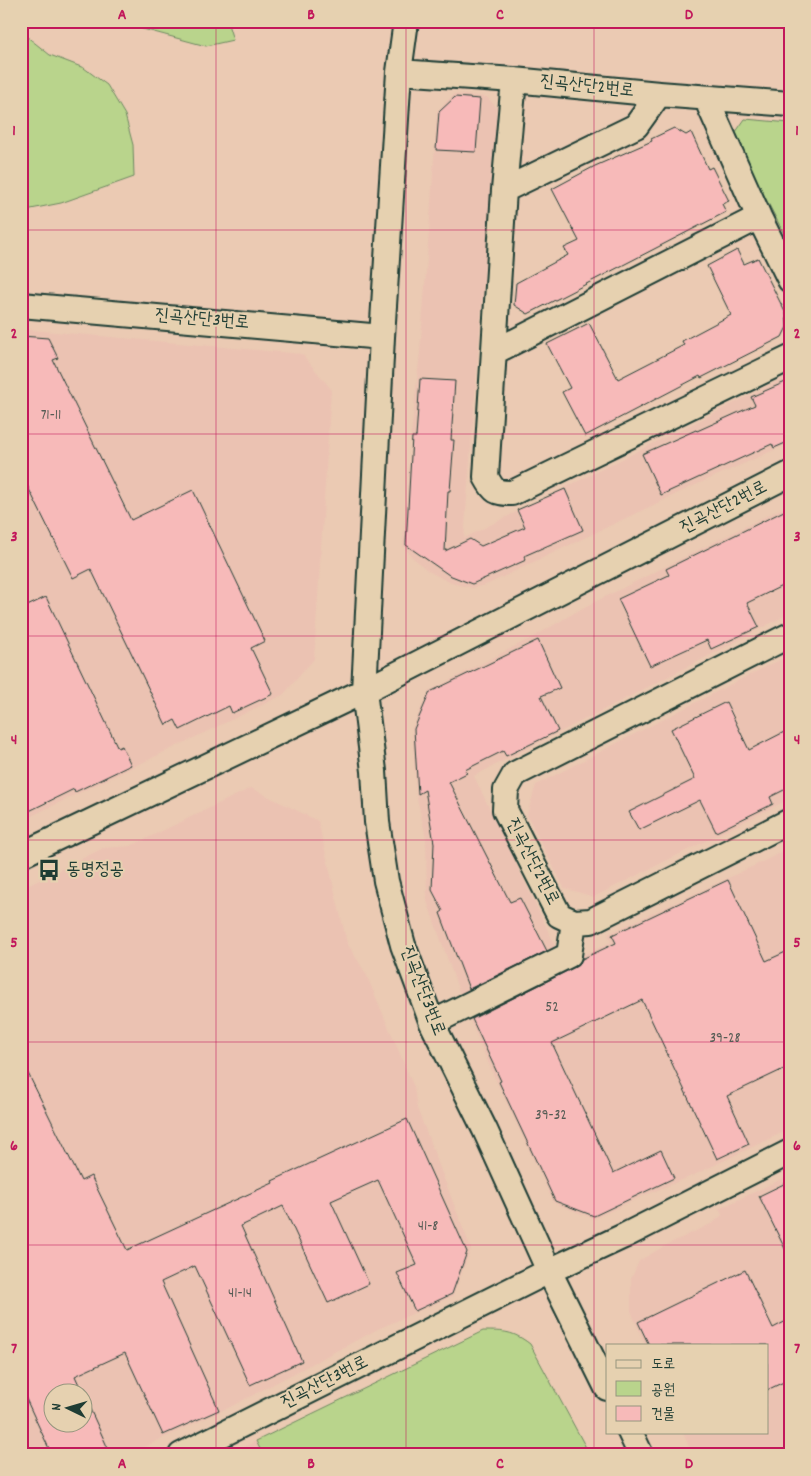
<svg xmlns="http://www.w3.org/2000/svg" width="811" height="1476" viewBox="0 0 811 1476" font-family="Dekko,'Poor Story',sans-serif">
<rect width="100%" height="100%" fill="#ebcab3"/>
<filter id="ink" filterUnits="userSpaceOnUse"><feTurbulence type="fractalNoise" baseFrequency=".02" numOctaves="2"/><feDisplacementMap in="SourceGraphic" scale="10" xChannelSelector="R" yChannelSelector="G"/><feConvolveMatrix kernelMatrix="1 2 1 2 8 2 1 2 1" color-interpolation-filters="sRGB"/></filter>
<g filter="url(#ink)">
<path fill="#ebc2b2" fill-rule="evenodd" d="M454,94l33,3 10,11 -33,430 326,-163v68l-99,44 -205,98 -14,3 -21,-5 -23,-12 -17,-15 -8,-11 8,-110 9,-83 10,-133 7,-108z
M21,329l281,25 29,35 -17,270 -31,36 -262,126z
M790,504v109l-66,35 -250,128 90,188 47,-22 -3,-8 152,-71 30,-15v281l-96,46 -51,21 -49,23 -40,-16 -60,-127 -28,-65 -39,-110 -1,-63 -10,-44 -4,-66 17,-37 106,-55 46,-27z
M790,655v144l-196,98 -30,-9 -37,-73 9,-30 217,-112z
M251,788l67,33 29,122 19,31 48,113 3,21 54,141 -18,47 -75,33 -146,77 -105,49h-106v-566l82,-41 28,-2zM52,1394h30v30h-30z
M790,1175v280h-98l-9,-23h84v-87h-122l-14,-34v-32l8,-18 27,-16 47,-22 9,-8 -3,-6z
M256,1441l7,14h-34z"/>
<path fill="#b9d48c" stroke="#6c8860" d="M121,21h106l6,19 -27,6 -78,-21z
M21,32l29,23 34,13 23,17 18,30 8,30 1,32 -73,26 -40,8z
M745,119l45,4v122l-57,-109z
M483,1331c21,0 30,0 47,13l60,111h-327l-7,-14z"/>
<path fill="#f7bab9" stroke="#1f3d34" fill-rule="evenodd" d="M455,97l25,2 -4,53 -40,-2 3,-38z
M674,128l12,7 5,-3 17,37 4,-2 17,34 -7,3 4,8 -198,102 -14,-9 2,-22 52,-28 -4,-7 15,-7 -27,-52 43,-23 57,-25 -1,-2z
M737,250l7,14 14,-6 28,56 1,13 -5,10 -81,41 -1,-2 -115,60 -23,-44 8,-4 -23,-44 42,-21 29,56 66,-34 -2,-4 49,-26 -24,-49z
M21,336l27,2 10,20 -5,2 78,160 62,-30 72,151 -14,7 22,46 -41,19 -3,-7 -49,24 -5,-10 -9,5 -75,-156 -18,9 -52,-105z
M420,379l35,2 -4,59h3l-4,51h-2l-3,60 25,-12 11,7 44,-19 -8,-17 48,-21 18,41 -59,26 2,4 -54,24 -23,-9 -43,-30 6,-108h4z
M790,380v61l-16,7 -2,-4 -111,51 -19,-41 54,-24 1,1 58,-26 -4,-8z
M790,508v74l-43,21 12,24 -48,22 -4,-9 -57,26 -32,-67 51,-24 -3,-6z
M46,597l72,151 4,-2 9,19 -56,27 -1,-3 -53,26v-206z
M538,640l22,48 -19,8 17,35 -52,25 -3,-5 -38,19 2,3 -18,9 61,120 10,-4 27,53 -78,38 -29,-76 3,-2 -11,-21 2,-47 -9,-53 -7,4 -4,-65 16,-37z
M726,702l23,48 41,-21v58l-20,10 3,7 -57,28 -16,-32 -61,30 -10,-18 66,-33 -24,-50z
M728,880l38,81 24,-11v116l-63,30 22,48 -32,15 -75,-159 -90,43 61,130 48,-23 13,28 -80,38 -39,-15 -56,-119 2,-1 -29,-62 103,-52 5,-4 2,-4 34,-16 -4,-8z
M21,1059l60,122 10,-5 36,74 106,-49 40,-18 -1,-2 135,-62 60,133 -15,42 -37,17 -18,-38 20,-8 -39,-85 -47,21 38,83 -41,19 -45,-97 -42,20 61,135 -52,24 -55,-119 -34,16 58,128 -56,25 -38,-82 -50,23 36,79h-59l-31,-67zM52,1394h30v30h-30z
M790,1181v78l-31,-63z
M745,1270l28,58 17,-9v60l-23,11v-45h-118l-11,-23z"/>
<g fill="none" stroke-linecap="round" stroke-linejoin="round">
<g stroke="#1f3d34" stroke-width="28">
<path id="minor" d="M406,21l-7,51 -17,265 -18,354 10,80 3,51 9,59 17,64 29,78 53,107 64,141 58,117
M399,72l115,8 145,14 131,10
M514,80l-10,110 -18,287c8,15 10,16 26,16l278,-135
M706,98l53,119 31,63
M504,190l132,-64 23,-32
M21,305l361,32
M494,352l265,-135
M790,635l-275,139 -9,16 -1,20 54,105 15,7 17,-1 199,-100
M21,855l343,-164 426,-217
M432,1023l137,-68 5,-33
M630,1432l11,23
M181,1455l368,-184 77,-36 164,-83"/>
</g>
<use href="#minor" stroke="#e6d1b0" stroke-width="24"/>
</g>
</g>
<path fill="none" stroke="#c2185b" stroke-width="1" stroke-opacity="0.55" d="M216,21v1434M406,21v1434M594,21v1434M21,230h769M21,434h769M21,636h769M21,840h769M21,1042h769M21,1245h769"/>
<defs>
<g id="bus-bare" transform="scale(1.725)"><path d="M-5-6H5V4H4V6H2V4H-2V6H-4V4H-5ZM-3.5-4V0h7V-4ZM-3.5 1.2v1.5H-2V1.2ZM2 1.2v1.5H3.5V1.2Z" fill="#1f3d34" stroke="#e6d1b0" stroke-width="2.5" paint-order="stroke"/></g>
</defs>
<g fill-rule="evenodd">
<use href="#bus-bare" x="49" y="870"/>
</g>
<g text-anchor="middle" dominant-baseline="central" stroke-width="4" stroke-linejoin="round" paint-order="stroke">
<g font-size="15" fill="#555c55">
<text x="51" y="416">71-11</text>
<text x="552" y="1008">52</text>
<text x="725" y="1039">39-28</text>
<text x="551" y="1116">39-32</text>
<text x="428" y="1227">41-8</text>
<text x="240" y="1294">41-14</text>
</g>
<g font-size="18" fill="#1f3d34" stroke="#e6d1b0">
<text transform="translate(587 87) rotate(6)">진곡산단2번로</text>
<text transform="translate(202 320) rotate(5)">진곡산단3번로</text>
<text transform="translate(724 508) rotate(-27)">진곡산단2번로</text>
<text transform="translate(532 862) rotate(63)">진곡산단2번로</text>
<text transform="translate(422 991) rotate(69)">진곡산단3번로</text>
<text transform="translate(325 1383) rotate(-27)">진곡산단3번로</text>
</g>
<g font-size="18" fill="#1f3d34" stroke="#e6d1b0" text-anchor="start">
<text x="66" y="870">동명정공</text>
</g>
</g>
<rect width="811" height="1476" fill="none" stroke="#e6d1b0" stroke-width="55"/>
<rect x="606" y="1344" width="162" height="90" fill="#e6d1b0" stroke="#96967e"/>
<rect x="616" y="1360" width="25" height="8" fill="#e6d1b0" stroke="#96967e"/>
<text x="651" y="1368" font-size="15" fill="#1f3d34">도로</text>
<rect x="616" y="1381" width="25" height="15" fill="#b9d48c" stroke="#96967e"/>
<text x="651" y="1394" font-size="15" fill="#1f3d34">공원</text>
<rect x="616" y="1406" width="25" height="15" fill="#f7bab9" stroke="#96967e"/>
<text x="651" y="1418" font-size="15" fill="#1f3d34">건물</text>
<g transform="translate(68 1408) rotate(275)"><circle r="24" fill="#e6d1b0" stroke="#96967e"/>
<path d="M0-4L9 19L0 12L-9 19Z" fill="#1f3d34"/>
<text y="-8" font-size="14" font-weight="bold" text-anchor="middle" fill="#1f3d34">N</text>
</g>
<rect x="28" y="28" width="756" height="1420" fill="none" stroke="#c2185b" stroke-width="2"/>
<g font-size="16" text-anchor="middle" font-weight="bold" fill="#c2185b">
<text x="122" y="19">A</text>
<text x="311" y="19">B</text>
<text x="500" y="19">C</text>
<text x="689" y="19">D</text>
<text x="14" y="135">1</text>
<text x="797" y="135">1</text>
<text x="14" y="338">2</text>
<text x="797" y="338">2</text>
<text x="14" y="541">3</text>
<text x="797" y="541">3</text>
<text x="14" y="744">4</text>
<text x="797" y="744">4</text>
<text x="14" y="947">5</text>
<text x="797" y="947">5</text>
<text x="14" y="1150">6</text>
<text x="797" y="1150">6</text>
<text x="14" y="1353">7</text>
<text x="797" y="1353">7</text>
<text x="122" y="1468">A</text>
<text x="311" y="1468">B</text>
<text x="500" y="1468">C</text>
<text x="689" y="1468">D</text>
</g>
</svg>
